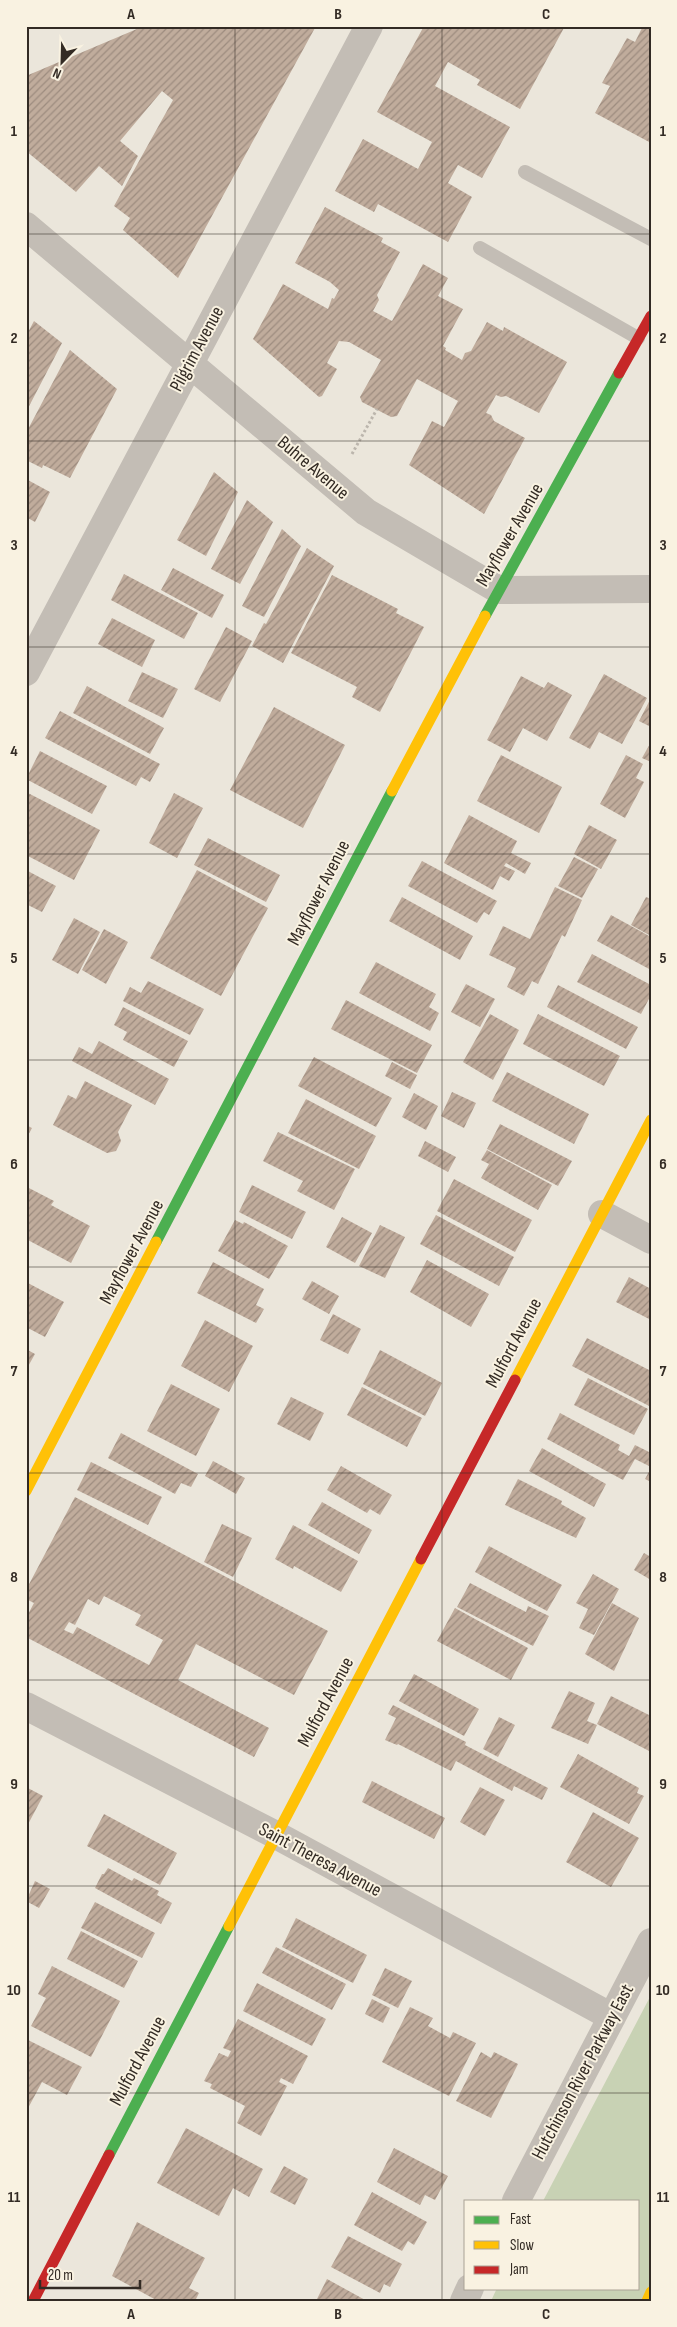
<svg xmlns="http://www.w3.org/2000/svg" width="677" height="2327" viewBox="0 0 677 2327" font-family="'Sofia Sans Condensed',sans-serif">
<defs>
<pattern id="building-hatch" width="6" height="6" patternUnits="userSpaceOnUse" patternTransform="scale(1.25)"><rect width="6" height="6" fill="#c0ac9c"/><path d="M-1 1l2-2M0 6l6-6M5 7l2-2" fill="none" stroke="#9d8c7f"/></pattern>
</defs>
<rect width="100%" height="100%" fill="#ebe6db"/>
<path fill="#c8d2b4" d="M651,1995v306h-160l6,-13h141v-87h-95z"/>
<path fill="url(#building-hatch)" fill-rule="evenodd" d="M144,26h172l-138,252 -55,-48 7,-12 -16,-12 59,-106 -11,-9 -42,50 18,15 -16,30 -23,-20 -23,26 -50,-41v-75z
M424,26h141l-45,83 -43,-24 3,-5 -32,-18 -13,24 75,41 -28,51 -24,-13 -10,18 24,14 -24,45 -70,-38 -4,8 -39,-21 28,-52 55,30 14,-27 -55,-30z
M643,26h8v117l-56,-30 15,-27 -8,-3 25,-45 8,4z
M325,207l58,31 -2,4 19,10 -23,43 2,5 -6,11 19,10 31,-57 25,14 -10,18 25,13 -20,37 3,2 -1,2 17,10 3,-7 6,-2 16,-29 16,9 1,-4 63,35 -28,51 -33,-17 -5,1 -5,-2 -10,18 5,2 3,6 31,17 -41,76 -75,-49 23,-44 12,6 14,-26 -41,-22 -20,37 -6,1 -29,-15 -2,-5 21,-37 -32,-18 -10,-1 -12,22 10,6 -15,27 -3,1 -66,-58 30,-55 45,25 4,-11 2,1 5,-9 -9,-8 -35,-19z
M34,321l28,22 -36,69v-76z
M70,350l47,39 -47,89 -27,-13 -1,3 -16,-8v-27z
M214,472l24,20 -32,64 -29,-16z
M26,479l24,13 -15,30 -9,-5z
M247,500l26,22 -33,62 -29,-15z
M282,529l19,17 -37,71 -22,-11z
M307,548l27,18 -51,97 -31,-17 12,-23 2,1z
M173,568l51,27 -12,23 -51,-28z
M124,574l74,39 -14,26 -73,-39z
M332,575l66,34 -2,4 28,14 -44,85 -28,-15 5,-10 -66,-34z
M112,618l43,22 -13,27 -44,-23z
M226,627l26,14 -32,61 -26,-13z
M142,672l36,17 -15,29 -35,-17z
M604,674l43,24 -25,46 -23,-12 -9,17 -21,-11z
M521,676l23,12 4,-6 24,13 -25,46 -24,-13 -13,24 -23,-12z
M87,686l77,42 -14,26 -77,-41z
M651,698v29l-12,-6z
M274,707l71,38 -42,83 -73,-38z
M60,711l100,53 -10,18 -9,-5 -5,9 -91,-48z
M651,742v20l-9,-4z
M40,751l67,35 -15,28 -66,-35z
M501,755l61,32 -23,46 -62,-32z
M626,755l17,9 -7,14 8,4 -19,36 -25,-14z
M26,792l74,38 -26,50 -48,-25z
M174,793l29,15 -26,50 -28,-15z
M469,815l48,26 -6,12 20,10 -6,11 -19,-11 -2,3 11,5 -6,10 -9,-5 -7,14 -49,-27z
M589,825l28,15 -16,29 -27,-15z
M208,838l72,37 -14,27 -72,-37z
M574,857l24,12 -16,29 -24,-12z
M422,861l75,40 -8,14 -5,-3 -7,11 -69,-37z
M26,870l30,16 -14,26 -16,-8z
M197,870l71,38 -47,88 -71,-38z
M555,887l27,13 -17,37 -3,-2 -24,49 -6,-3 -8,15 -17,-9 9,-19 -27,-13 14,-29 27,13z
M402,897l71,39 -13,24 -71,-39z
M646,897l5,2v37l-20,-11z
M611,915l40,22v33l-54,-29z
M74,918l26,14 -22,42 -26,-14z
M104,929l24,13 -22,42 -24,-14z
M592,954l59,31v10l-10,19 -64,-32z
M376,962l60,32 -7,13 10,6 -9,18 -71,-38z
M148,981l56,28 -14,26 -67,-34 7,-14 11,6z
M466,984l29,15 -15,28 -29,-15z
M558,985l80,42 -12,22 -79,-42z
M346,1000l86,45 -15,28 -86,-44z
M123,1007l65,34 -14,26 -51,-27 4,-8 -13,-7z
M490,1014l29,16 -26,50 -30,-18z
M538,1014l82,42 -16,30 -81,-42z
M99,1041l70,38 -14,26 -83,-44 7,-14 13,7z
M314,1057l78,41 -16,29 -78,-41z
M392,1062l25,13 -7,14 -25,-13z
M507,1072l82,42 -15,30 -82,-43z
M85,1081l47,24 -14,27 3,9 -5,10 -9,2 -54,-28 15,-30 8,4z
M452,1092l24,11 -12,25 -23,-12z
M414,1093l24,13 -12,24 -24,-13z
M306,1099l70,37 -17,33 -71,-36z
M500,1124l72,37 -14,25 -71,-37z
M26,1125l6,3 -6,11z
M278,1132l77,37 -21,41 -37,-19 6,-10 -40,-20z
M425,1141l31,16 -8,15 -30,-16z
M487,1150l65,35 -14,25 -57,-32 8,-14 -8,-4z
M454,1179l78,41 -17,32 -78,-41z
M252,1185l54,27 -14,27 -53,-27z
M27,1187l27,14 -3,4 39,21 -19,37 -45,-24z
M436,1215l78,42 -15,29 -79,-42z
M342,1217l30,16 -17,30 -29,-16z
M235,1220l8,4 1,-2 44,24 -19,33 -51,-28z
M380,1225l25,12 -20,41 -26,-12z
M427,1260l62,34 -18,33 -61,-35z
M213,1262l51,27 -8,16 8,4 -8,14 -59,-30z
M629,1277l22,12v31l-35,-18z
M312,1281l27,15 -10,18 -27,-15z
M26,1282l38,20 -19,35 -19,-10z
M333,1314l28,15 -13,25 -28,-14z
M205,1320l48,26 -24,46 -48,-26z
M587,1338l64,33v36l-79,-41z
M26,1349l9,5 -9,16z
M380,1350l62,33 -17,33 -62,-32z
M588,1378l60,31 -14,26 -60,-30z
M171,1384l49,25 -24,47 -49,-25z
M362,1387l60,31 -15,29 -60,-32z
M291,1397l33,16 -14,28 -33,-17z
M560,1413l60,32 -2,5 11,6 6,-11 16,8v14l-16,-8 -12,21 -76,-41z
M121,1433l77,41 -7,13 -10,-4 -6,11 -67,-36z
M542,1448l64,36 -12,23 -65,-36z
M213,1461l32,17 -9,16 -31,-18z
M91,1462l71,35 -14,28 -71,-35z
M341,1466l51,29 -12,20 -10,-6 -3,4 -40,-23z
M651,1468v14l-6,-3z
M518,1479l44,22 -1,3 25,14 -10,20 -71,-33z
M75,1497l253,134 -34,64 -98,-51 -18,36 91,48 -15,29 -228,-120v-19l8,-15 -8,-4v-9zM104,1596l37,19 -6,10 28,15 -14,25 -72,-38 -4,7 -9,-4 5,-8 6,3 13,-26 11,6z
M322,1502l50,28 -13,24 -51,-29z
M222,1524l30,14 -19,39 -29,-15z
M293,1525l65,36 -17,31 -47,-26 -1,3 -18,-10z
M489,1546l73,39 -15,26 -72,-39z
M644,1553l7,4v23l-17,-10z
M593,1574l26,15 -25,46 -15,-7 9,-19 -12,-6z
M470,1583l56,29 2,-6 21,10 -16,30 -76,-39z
M612,1603l27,15 -25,53 -29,-17z
M455,1608l73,40 -17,32 -74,-39z
M414,1674l65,35 -15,27 -65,-35z
M569,1691l26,12 -8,18 10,4 -9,19 -37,-16z
M611,1696l40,20v36l-54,-28z
M393,1705l73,37 -1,3 83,43 -6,12 -28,-14 -2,5 -56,-30 -5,10 -53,-27 -1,1 -12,-5 11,-22 -8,-4z
M499,1717l16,8 -17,32 -15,-8z
M578,1754l61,34 -2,5 7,3 -15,28 -69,-37z
M372,1781l73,37 -11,21 -72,-37z
M26,1787l17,9 -17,32z
M480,1787l25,13 -20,36 -25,-14z
M593,1812l46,26 -28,49 -45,-25z
M104,1814l73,39 -17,32 -73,-39z
M108,1868l24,13 2,-3 25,13 -2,4 15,8 -11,21 -66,-36 7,-14h2z
M35,1881l15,8 -11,19 -13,-7z
M95,1902l60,31 -13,25 -61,-30z
M296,1918l71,37 -14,28 -71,-36z
M81,1931l57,30 -14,27 -57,-29z
M276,1947l70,37 -14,26 -70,-37z
M52,1966l68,35 -29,56 -60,-31 15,-28 -8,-4z
M385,1968l27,13 -14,27 -26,-13z
M257,1983l69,36 -14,27 -69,-35z
M372,1999l18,9 -7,15 -18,-9z
M410,2007l23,11 -5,8 22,12 3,-6 23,11 -27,53 -67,-34z
M238,2019l70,37 -15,28 -12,-6 -2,4 8,4 -26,50 -24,-13 8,-17 -35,-18 2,-4 -8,-3 15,-28 9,4 3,-6 -8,-3z
M26,2039l56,28 -15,28 -25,-13 -16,30z
M481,2052l10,6 3,-6 24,12 -27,54 -35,-17z
M186,2128l77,41 -14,28 -16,-9 -14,28 -62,-33z
M394,2148l54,28 -13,24 -10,-5 -5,10 -43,-23z
M284,2166l24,13 -13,26 -25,-13z
M372,2192l55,30 -13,23 -6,-4 -6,10 -48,-26z
M137,2222l68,36 -16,30 10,5 -4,8h-37l-46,-25z
M348,2236l54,28 -12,23 -6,-3 -4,9 -49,-26z
M327,2279l40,22h-51z"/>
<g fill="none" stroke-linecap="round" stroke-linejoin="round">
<path stroke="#bcb6ad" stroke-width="3" stroke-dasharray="2.5 2.5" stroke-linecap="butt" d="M352,454l25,-45"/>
<path stroke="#c3bdb5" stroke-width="14" d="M525,172l126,67
M480,248l158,90"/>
<path stroke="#c3bdb5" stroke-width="28" d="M26,226l340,286 133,78 152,-1
M26,672l343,-646
M602,1214l49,26
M26,1706l250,129 336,182
M516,2201l135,-259
M464,2301l6,-13"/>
<path stroke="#4caf50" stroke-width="11" d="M485,616l134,-243
M156,1242l236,-451
M109,2155l120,-229"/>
<path stroke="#ffc107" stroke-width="11" d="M392,791l93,-175
M515,1380l136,-260
M26,1491l130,-249
M229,1926l192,-367
M647,2301l4,-9"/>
<path stroke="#c62828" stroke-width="11" d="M619,373l32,-57
M421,1559l94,-179
M33,2301l76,-146"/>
</g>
<path fill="none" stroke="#332b24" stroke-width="1" stroke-opacity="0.55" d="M235,26v2275M442,26v2275M26,234h625M26,441h625M26,647h625M26,854h625M26,1060h625M26,1267h625M26,1473h625M26,1680h625M26,1886h625M26,2093h625"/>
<g text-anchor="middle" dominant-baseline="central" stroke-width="4" stroke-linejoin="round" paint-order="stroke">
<g font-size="19" fill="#332b24" stroke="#f9f2e1">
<text transform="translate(197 349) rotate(-62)">Pilgrim Avenue</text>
<text transform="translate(313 468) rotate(40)">Buhre Avenue</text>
<text transform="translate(510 535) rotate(-60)">Mayflower Avenue</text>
<text transform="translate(319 893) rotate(-63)">Mayflower Avenue</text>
<text transform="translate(132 1252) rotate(-62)">Mayflower Avenue</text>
<text transform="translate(514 1343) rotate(-62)">Mulford Avenue</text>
<text transform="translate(326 1702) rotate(-62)">Mulford Avenue</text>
<text transform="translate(320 1860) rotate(28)">Saint Theresa Avenue</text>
<text transform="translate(138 2061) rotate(-62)">Mulford Avenue</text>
<text transform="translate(583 2072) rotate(-62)">Hutchinson River Parkway East</text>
</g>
</g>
<rect width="677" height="2327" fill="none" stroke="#f9f2e1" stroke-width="55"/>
<rect x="464" y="2200" width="175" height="90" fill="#f9f2e1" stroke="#aaa295"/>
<rect x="474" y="2216" width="25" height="8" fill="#4caf50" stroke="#aaa295"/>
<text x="510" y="2224" font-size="15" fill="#332b24">Fast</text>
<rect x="474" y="2241" width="25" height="8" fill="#ffc107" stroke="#aaa295"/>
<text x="510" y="2250" font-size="15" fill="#332b24">Slow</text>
<rect x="474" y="2266" width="25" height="8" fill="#c62828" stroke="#aaa295"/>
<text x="510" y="2274" font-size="15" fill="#332b24">Jam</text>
<g transform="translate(62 62) rotate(203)" stroke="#f9f2e1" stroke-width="4" paint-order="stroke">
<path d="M0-4L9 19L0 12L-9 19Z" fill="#332b24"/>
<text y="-8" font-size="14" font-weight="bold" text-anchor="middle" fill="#332b24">N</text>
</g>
<path d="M40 2280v8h100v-8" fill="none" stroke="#332b24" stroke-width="2.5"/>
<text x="48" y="2280" font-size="15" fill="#332b24" stroke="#f9f2e1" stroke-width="4" paint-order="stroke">20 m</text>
<rect x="28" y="28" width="622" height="2272" fill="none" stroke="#332b24" stroke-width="2"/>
<g font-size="16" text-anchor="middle" font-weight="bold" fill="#332b24">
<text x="131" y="19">A</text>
<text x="338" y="19">B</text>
<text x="546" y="19">C</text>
<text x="14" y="136">1</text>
<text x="663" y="136">1</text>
<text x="14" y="343">2</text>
<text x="663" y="343">2</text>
<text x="14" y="550">3</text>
<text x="663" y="550">3</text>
<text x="14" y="756">4</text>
<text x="663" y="756">4</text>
<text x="14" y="963">5</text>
<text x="663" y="963">5</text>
<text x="14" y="1169">6</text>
<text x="663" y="1169">6</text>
<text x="14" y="1376">7</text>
<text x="663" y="1376">7</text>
<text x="14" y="1582">8</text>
<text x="663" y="1582">8</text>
<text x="14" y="1789">9</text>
<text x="663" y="1789">9</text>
<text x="14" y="1995">10</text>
<text x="663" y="1995">10</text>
<text x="14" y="2202">11</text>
<text x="663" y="2202">11</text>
<text x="131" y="2319">A</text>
<text x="338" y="2319">B</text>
<text x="546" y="2319">C</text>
</g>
</svg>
